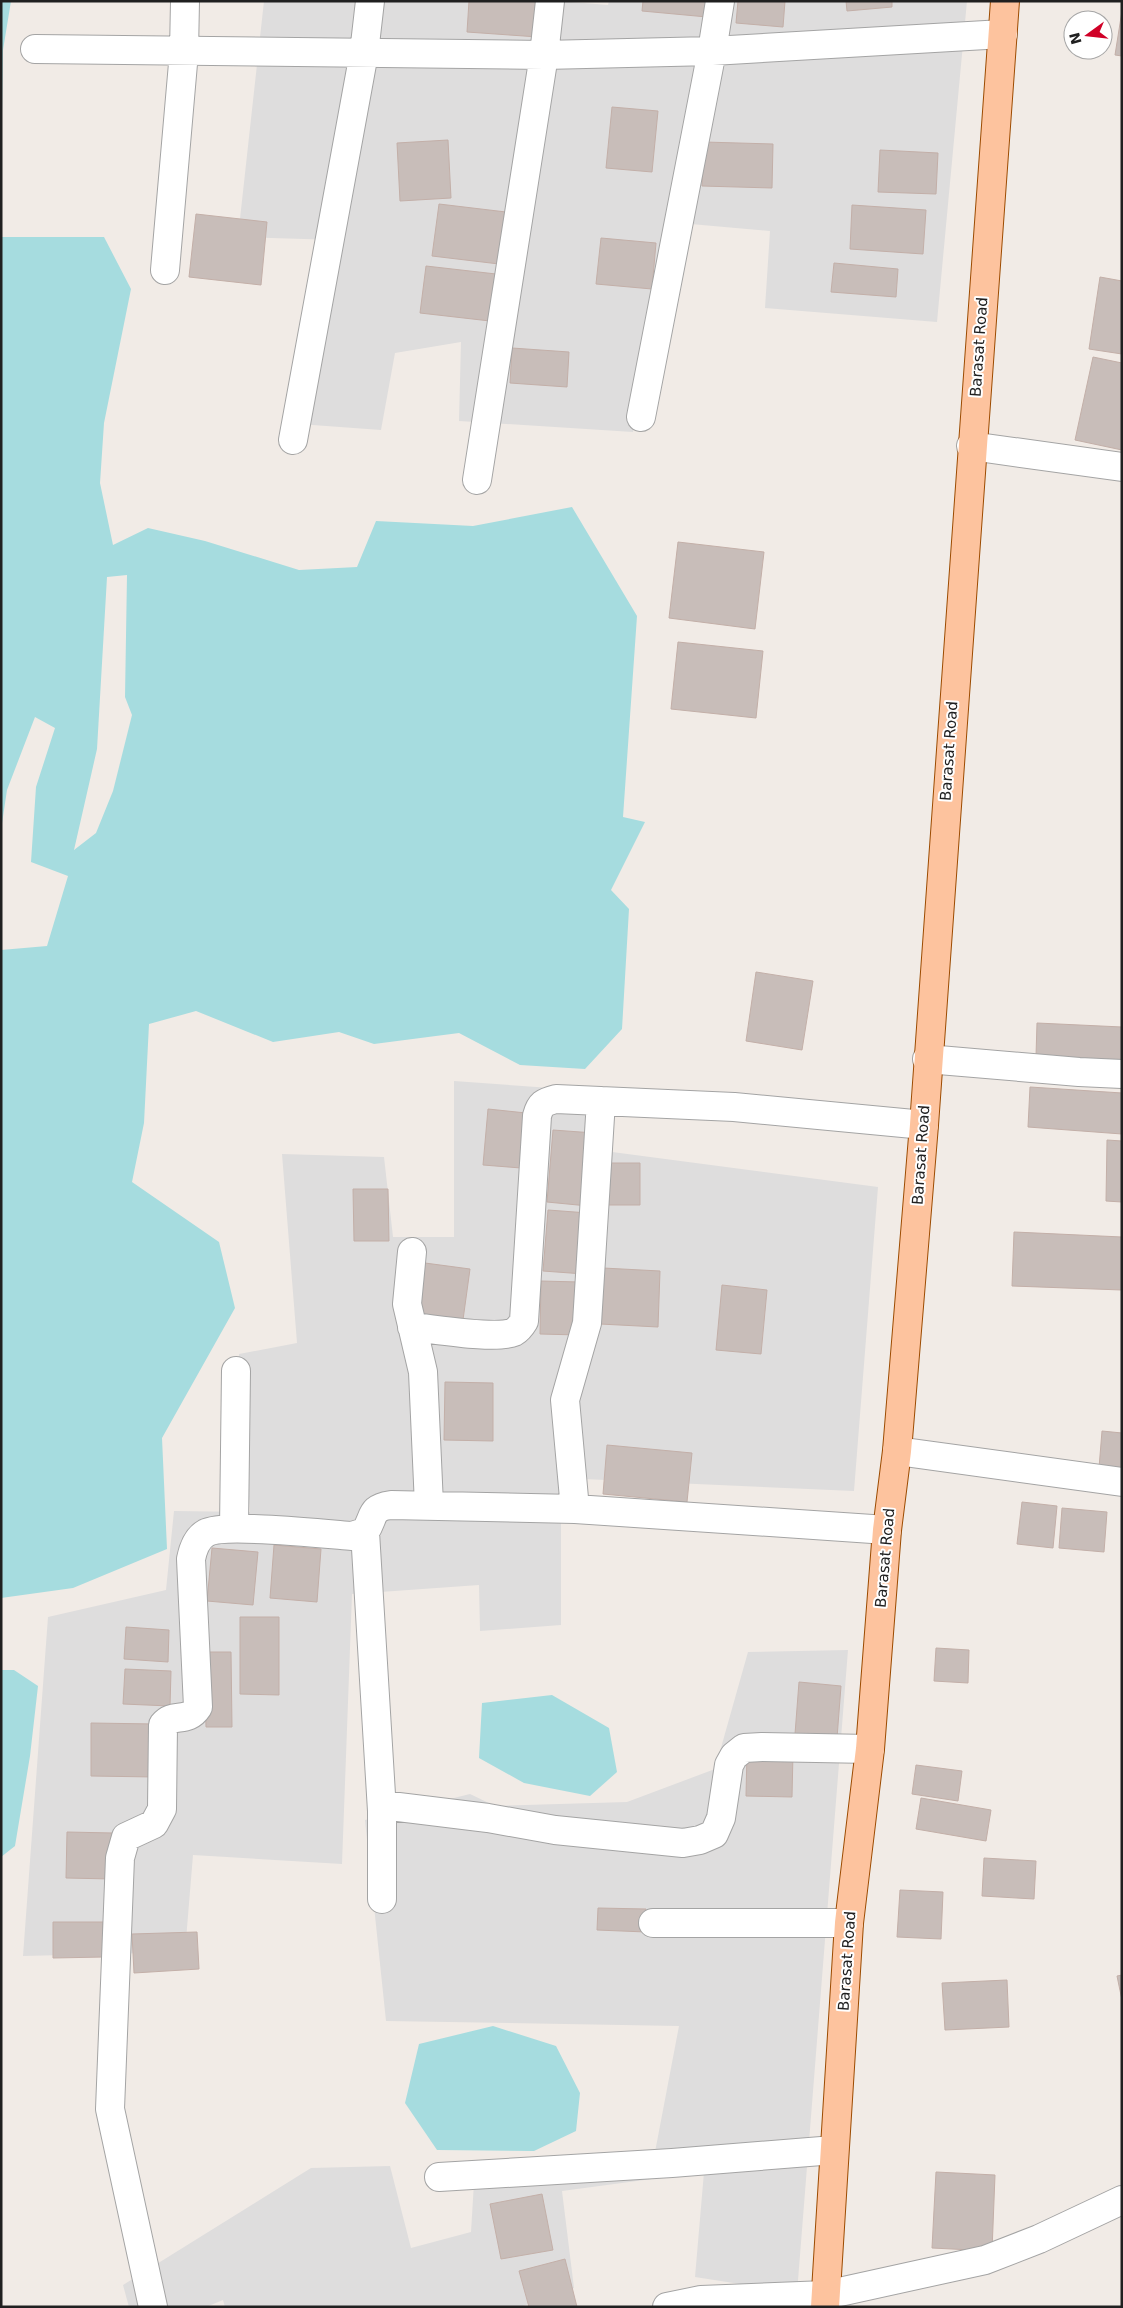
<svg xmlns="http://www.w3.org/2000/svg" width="1123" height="2308" viewBox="0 0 1123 2308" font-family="'DejaVu Sans',sans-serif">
<rect width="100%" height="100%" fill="#f1ebe6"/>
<path fill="#dedddd" d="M264,1h295l49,4 1,-4h358l-30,321 -172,-14 5,-77 -102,-9 -35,210 -174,-11 2,-79 -66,11 -14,77 -82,-6 39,-184 -100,-3z
M454,1081l139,10 4,59 281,37 -24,304 -293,-13v147l-81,6 -1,-46 -127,9 -10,270 -149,-9 -8,97 -162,4 25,-339 118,-27 8,-79 76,1 -11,-158 58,-11 -15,-189 102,3 9,80h61z
M848,1650l-51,643 -102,-16 9,-105 -142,19 12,97 -54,19h-295l-2,-7 -17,7h-77l-6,-22 188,-117 79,-2 21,82 60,-16 4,-66 180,-14 24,-126 -293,-5 -21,-201 105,-26 25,12 132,-4 88,-33 33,-117z"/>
<path fill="#a6dcdf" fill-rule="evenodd" d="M1,1h10l-8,49 -2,127z
M1,237h103l27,52 -27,134 -4,60 13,62 35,-17 57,13 94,29 58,-3 19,-46 97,5 99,-19 65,109 -14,201 22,5 -34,68 18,19 -7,120 -37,40 -65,-4 -61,-32 -85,11 -35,-12 -66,10 -77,-31 -47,13 -5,99 -12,59 87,60 16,66 -73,130 5,111 -94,39 -72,10v-648l46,-4 21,-70 -37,-14 5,-75 19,-59 -20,-11 -28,73 -6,40zM127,575l-2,122 7,18 -19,76 -17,42 -22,17 23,-101 10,-172z
M1,1670h13l24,16 -8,70 -15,90 -14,11z
M552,1695l57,33 8,44 -27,24 -66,-13 -45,-25 3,-55z
M493,2026l63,20 24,47 -4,38 -42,20 -97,-1 -32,-47 14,-59z"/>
<path fill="#c8bdb9" stroke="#c3afa8" d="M469,1h72l-3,36 -71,-5z
M643,1h66l-2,16 -65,-6z
M738,1h47l-2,26 -47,-4z
M846,1h46v6l-45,4z
M1122,11v45l-7,-1z
M612,107l46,4 -6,61 -46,-4z
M448,140l3,58 -51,3 -3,-58z
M704,142l69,2 -1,44 -70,-2z
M880,150l58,3 -2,41 -58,-2z
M439,204l67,8 -7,52 -67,-8z
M852,205l74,5 -3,44 -73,-5z
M196,214l71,8 -6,63 -72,-8z
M601,238l55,5 -4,46 -56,-5z
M834,263l64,6 -2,28 -65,-5z
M426,266l70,8 -6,47 -70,-8z
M1100,277l22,4v73l-33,-5z
M512,348l57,4 -2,35 -57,-4z
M1093,357l29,6v87l-47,-10z
M678,542l86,10 -9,77 -86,-11z
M678,642l85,9 -7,67 -85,-9z
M756,972l57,9 -11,69 -56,-9z
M1037,1023l85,4v34l-86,-5z
M1030,1087l92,6v41l-94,-7z
M488,1109l38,4 -5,55 -38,-3z
M553,1130l41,3 -6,73 -41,-4z
M1107,1140l15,1v61l-16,-1z
M600,1163h40v42h-40z
M353,1189h35l1,52h-35z
M548,1210l40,3 -4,61 -41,-3z
M1014,1232l108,5v53l-110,-4z
M425,1263l45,6 -8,58 -44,-5z
M603,1268l57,3 -2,56 -58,-3z
M541,1281l38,1 -1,53 -38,-1z
M722,1285l45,5 -6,64 -45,-4z
M445,1382l48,1v58l-49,-1z
M1102,1431l20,2v36l-23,-1z
M607,1445l85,8 -5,49 -84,-8z
M1022,1502l35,4 -4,42 -36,-4z
M1062,1508l45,4 -3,40 -45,-4z
M274,1545l47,4 -4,53 -47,-4z
M212,1548l46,4 -5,53 -46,-4z
M240,1617h39v78l-39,-1z
M126,1627l43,3 -1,32 -44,-3z
M936,1648l33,2 -1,33 -34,-2z
M204,1652h27l1,75h-26z
M125,1669l46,2 -1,35 -47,-2z
M799,1682l42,4 -4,52 -42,-4z
M91,1723l64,1v53l-64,-1z
M747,1752l46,1 -1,44 -46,-1z
M916,1765l46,6 -4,30 -46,-7z
M921,1798l70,12 -5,31 -70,-12z
M67,1832l46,1 -1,46 -46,-1z
M984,1858l52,3 -2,38 -52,-3z
M900,1890l43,2 -2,47 -44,-2z
M598,1908l48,1v23l-49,-2z
M53,1922h50l1,35 -51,1z
M197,1932l2,37 -65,4 -2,-39z
M1122,1975v25l-5,-24z
M1007,1980l2,47 -64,3 -3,-47z
M936,2172l59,3 -3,76 -60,-3z
M542,2194l11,56 -52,9 -11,-55z
M565,2259l12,48h-48l-10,-36z"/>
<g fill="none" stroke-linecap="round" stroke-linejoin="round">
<g stroke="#a4a4a4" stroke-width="30">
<path id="minor" d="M35,49l509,6 168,-4 291,-17
M165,270l19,-218 1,-51
M641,417l71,-366 8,-50
M293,440l71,-387 6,-52
M971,446l151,21
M477,480l67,-425 6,-54
M927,1059l152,13 43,2
M412,1252l-5,52 16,68 6,133
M412,1327c22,2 84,13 102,5 5,-3 7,-6 10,-11l13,-205c3,-12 7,-14 19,-17l178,8 190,18
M897,1451l225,31
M575,1509l-10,-109 22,-77 14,-222
M234,1528l2,-157
M365,1532l17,279v88
M382,1805l106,13 67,12 128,13 17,-3 14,-6 7,-16 8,-53 5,-9 10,-8 18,-1 108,2
M653,1923h196
M439,2177l233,-14 162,-13
M153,2307l-43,-198 10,-251 6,-21 28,-13 8,-15 1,-84c10,-13 24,-1 35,-18l-7,-148c2,-10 6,-21 15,-26 17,-10 121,1 146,3l13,-4c10,-15 4,-24 26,-27l184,4 312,21
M667,2307l34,-7 125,-5 159,-35 54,-21 83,-39"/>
</g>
<g stroke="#9c4b00" stroke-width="30">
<path id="major" d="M825,2307l24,-384 21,-174 17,-219 10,-79 27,-326 81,-1124"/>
</g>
<use href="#minor" stroke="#fff" stroke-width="28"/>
<use href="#major" stroke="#fdc39e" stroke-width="28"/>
</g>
<g text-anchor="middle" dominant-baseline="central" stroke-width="4" stroke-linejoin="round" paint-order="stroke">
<g font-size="15" fill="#202020" stroke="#fff">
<text transform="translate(979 347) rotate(-86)">Barasat Road</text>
<text transform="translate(949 751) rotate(-86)">Barasat Road</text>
<text transform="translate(921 1155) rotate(-86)">Barasat Road</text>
<text transform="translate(885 1558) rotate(-85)">Barasat Road</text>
<text transform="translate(847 1961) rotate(-86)">Barasat Road</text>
</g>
</g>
<rect width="1123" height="2308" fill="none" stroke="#202020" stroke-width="5"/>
<g transform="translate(1088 35) rotate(255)"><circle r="24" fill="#ffffff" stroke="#a6a6a6"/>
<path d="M0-4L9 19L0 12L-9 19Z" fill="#d00027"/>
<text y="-8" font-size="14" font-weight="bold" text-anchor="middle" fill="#202020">N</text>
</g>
</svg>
